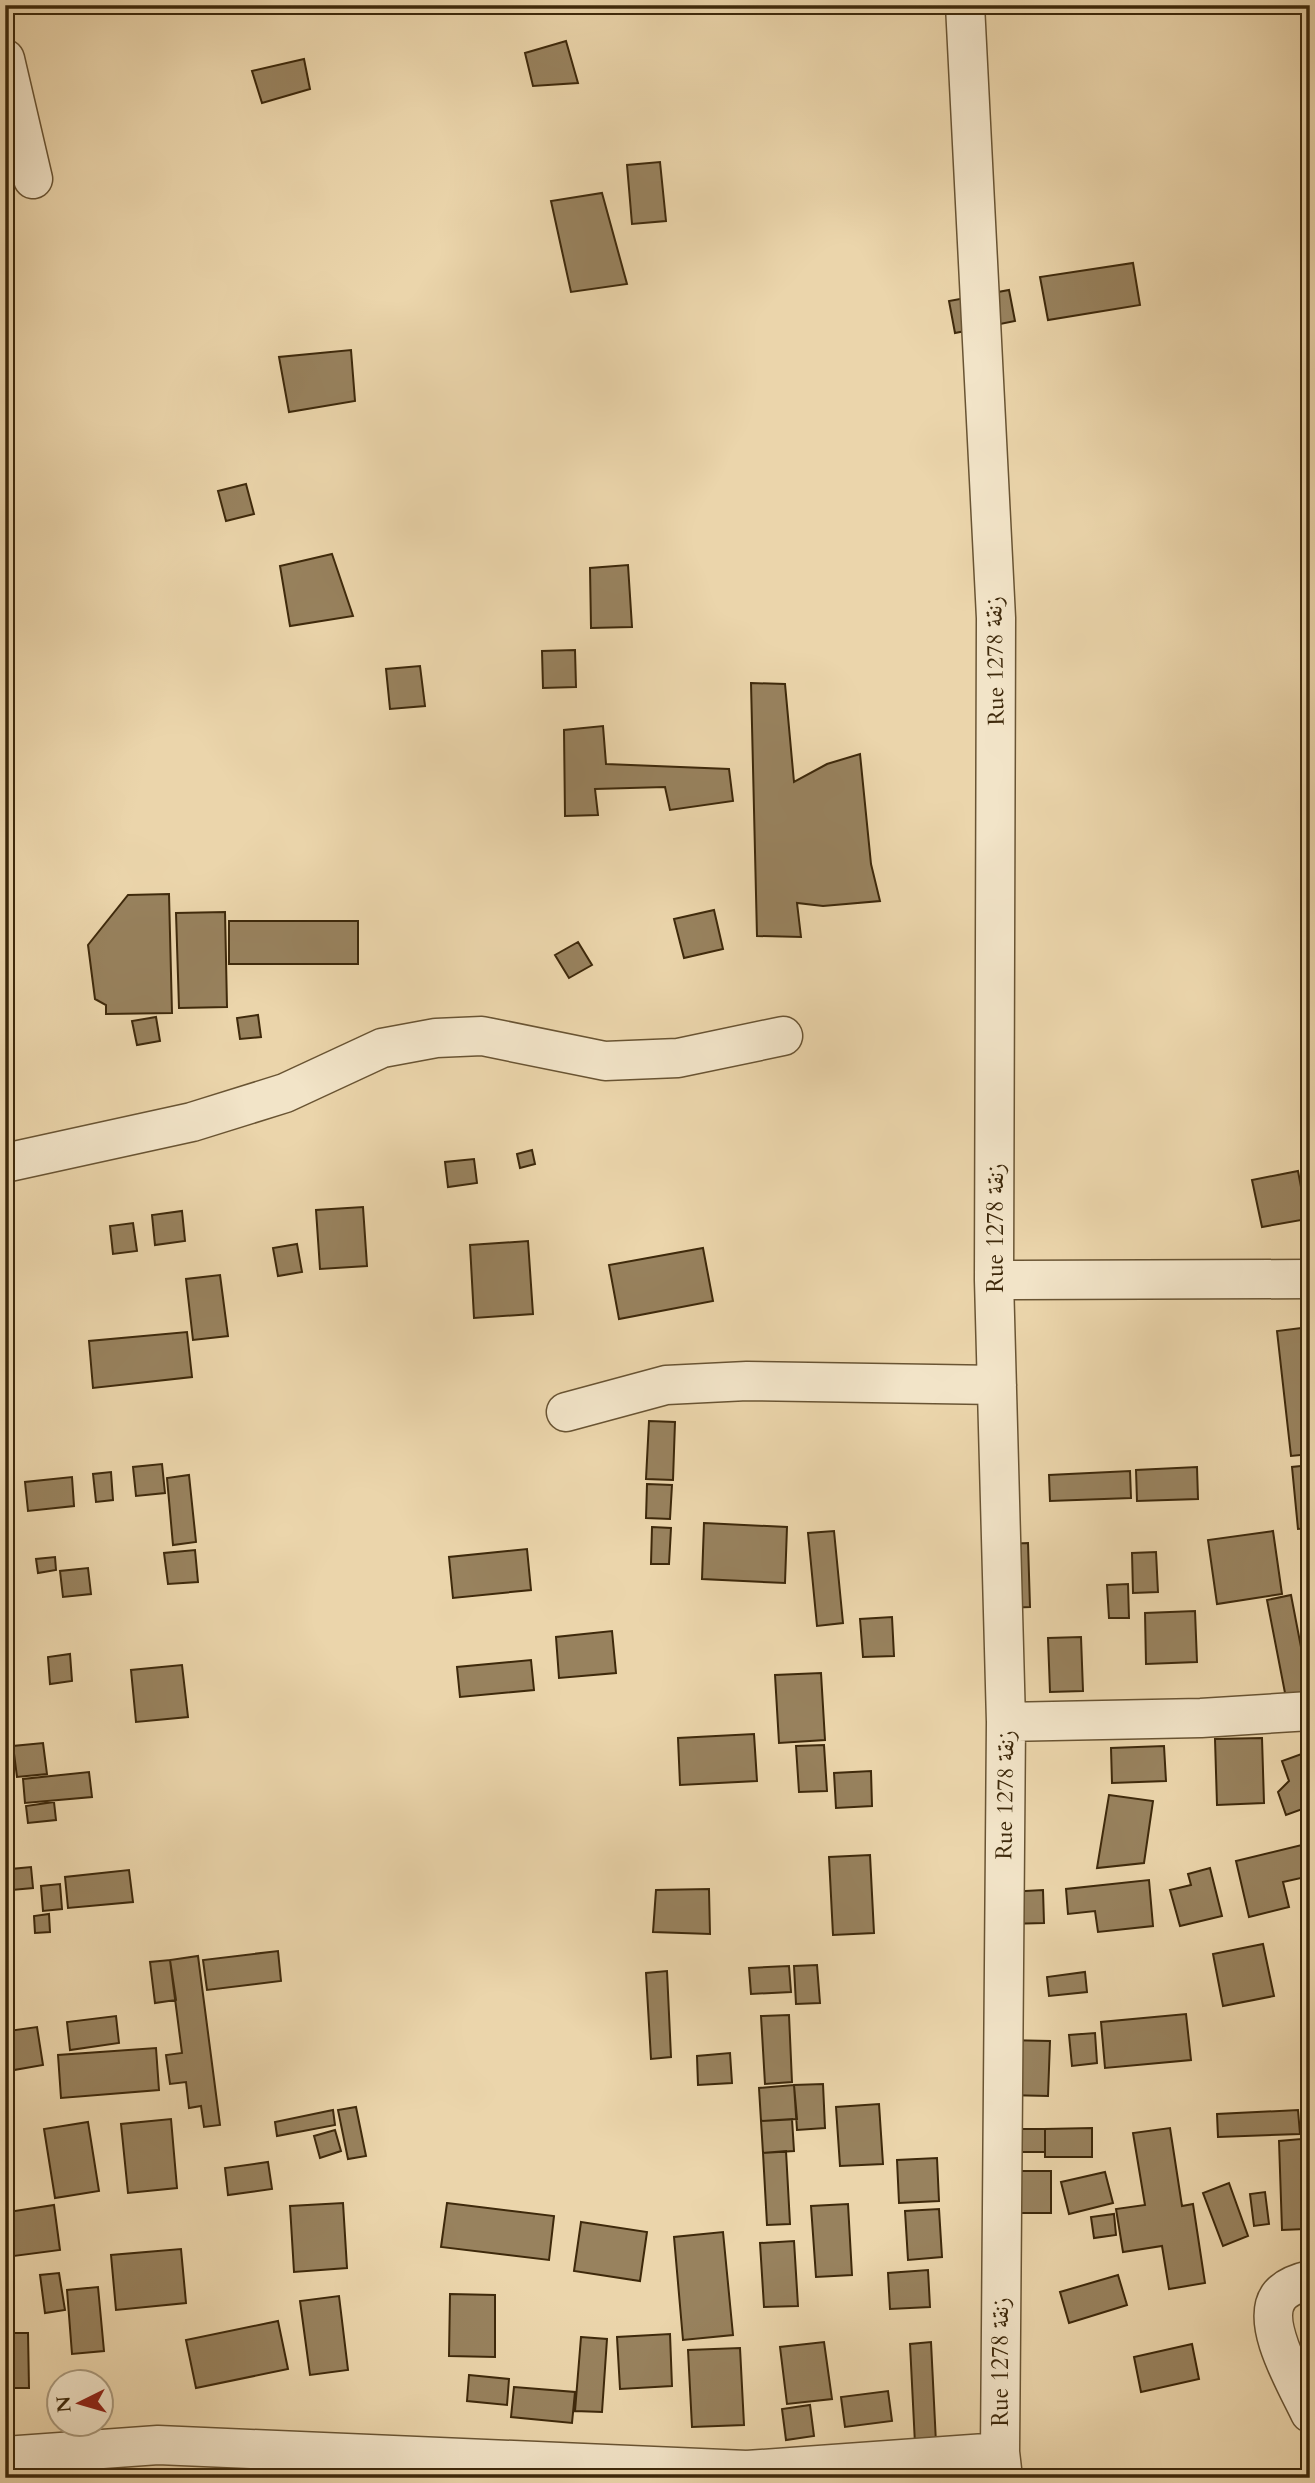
<svg xmlns="http://www.w3.org/2000/svg" width="1315" height="2483" viewBox="0 0 1315 2483" font-family="Cardo,Amiri,serif">
<rect width="100%" height="100%" fill="#ebd5ab"/>
<filter id="stains"><feTurbulence type="fractalNoise" baseFrequency=".00286" numOctaves="4"/><feColorMatrix values="0 0 0 0 .2 0 0 0 0 .09 0 0 0 0 .02 0 0 0 .5 -.17"/></filter>
<radialGradient id="worn" r=".72"><stop offset=".6" stop-color="#630" stop-opacity="0"/><stop offset="1" stop-color="#630" stop-opacity=".3"/></radialGradient>
<path fill="#98825e" stroke="#3e290b" stroke-width="2" d="M566,41l12,42 -45,3 -8,-33z
M304,59l6,30 -48,14 -10,-32z
M660,162l6,59 -34,3 -5,-59z
M602,193l25,91 -56,8 -20,-91z
M1133,263l7,42 -92,15 -8,-43z
M1009,290l6,31 -60,12 -6,-32z
M351,350l4,51 -66,11 -10,-55z
M246,484l8,30 -28,7 -8,-30z
M332,554l21,62 -63,10 -10,-60z
M628,565l4,62 -41,1 -1,-60z
M575,650l1,37 -33,1 -1,-37z
M420,666l5,40 -35,3 -4,-40z
M751,683l34,1 9,98 33,-18 33,-10 11,110 9,37 -57,5 -26,-3 4,34 -44,-1z
M603,726l3,38 123,5 4,32 -63,9 -5,-23 -70,2 3,26 -33,1 -1,-86z
M169,894l3,119 -66,1v-9l-11,-6 -7,-54 40,-50z
M714,910l9,39 -39,9 -10,-39z
M225,912l2,95 -48,1 -3,-95z
M229,921h129v43h-129z
M578,942l14,23 -23,13 -14,-23z
M258,1015l3,22 -21,2 -3,-21z
M156,1017l4,24 -23,4 -5,-24z
M532,1150l3,14 -15,4 -3,-14z
M474,1159l3,24 -29,4 -3,-25z
M1298,1171l9,48 -45,8 -10,-47z
M363,1207l4,59 -47,3 -4,-59z
M182,1211l3,30 -30,4 -3,-30z
M133,1223l4,28 -24,3 -3,-28z
M528,1241l5,73 -59,4 -4,-73z
M297,1244l5,28 -24,4 -5,-28z
M703,1248l10,53 -94,18 -10,-54z
M220,1275l8,61 -35,4 -7,-61z
M1310,1327v127l-19,2 -14,-125z
M187,1332l5,45 -99,11 -4,-47z
M649,1421l26,1 -2,58 -27,-1z
M162,1464l3,29 -29,3 -3,-29z
M1310,1465v63l-12,1 -6,-62z
M1197,1467l1,32 -61,2 -1,-31z
M1130,1471l1,27 -81,3 -1,-26z
M111,1472l2,28 -17,2 -3,-28z
M189,1475l7,67 -23,3 -6,-67z
M72,1477l2,29 -46,5 -3,-29z
M647,1484l25,1 -2,34 -24,-1z
M704,1523l83,4 -2,56 -83,-4z
M652,1527l19,1 -2,36h-18z
M834,1531l9,92 -26,3 -9,-93z
M1273,1531l9,63 -65,10 -9,-64z
M1028,1543l2,64 -23,1 -2,-64z
M527,1549l4,41 -78,8 -4,-41z
M195,1550l3,32 -30,2 -4,-31z
M1156,1552l2,40 -25,1 -1,-40z
M55,1557l1,13 -18,3 -2,-14z
M88,1568l3,26 -28,3 -3,-26z
M1128,1584l1,34h-20l-2,-33z
M1291,1595l19,99 -24,4 -19,-98z
M1195,1611l2,51 -51,2 -1,-51z
M892,1617l2,39 -31,1 -3,-38z
M612,1631l4,42 -57,5 -3,-41z
M1081,1637l2,54 -33,1 -2,-54z
M70,1654l2,27 -22,3 -2,-27z
M531,1660l3,30 -74,7 -3,-30z
M182,1665l6,52 -52,5 -5,-52z
M821,1673l4,67 -46,3 -4,-68z
M754,1734l3,47 -77,4 -2,-47z
M1262,1738l2,65 -47,2 -2,-66z
M43,1743l4,31 -30,3 -4,-31z
M824,1745l3,46 -28,1 -3,-46z
M1164,1746l2,35 -54,2 -1,-35z
M1310,1751v72l-5,-15 -19,7 -8,-23 11,-11 -7,-20z
M871,1771l1,35 -36,2 -2,-35z
M89,1772l3,25 -67,6 -2,-24z
M1109,1795l44,6 -9,62 -47,5z
M54,1802l2,18 -28,3 -2,-17z
M1310,1843v33l-27,6 6,25 -40,10 -13,-56z
M870,1855l4,78 -41,2 -4,-78z
M31,1867l2,21 -21,2 -1,-21z
M1210,1868l12,48 -42,10 -10,-36 21,-5 -3,-11z
M129,1870l4,32 -65,6 -3,-31z
M1149,1880l4,46 -55,6 -3,-21 -27,3 -2,-25z
M60,1884l2,25 -19,2 -2,-25z
M709,1889l1,45 -57,-2 3,-42z
M1043,1890l1,33 -37,1 -1,-32z
M49,1914l1,18 -15,1 -1,-17z
M1263,1944l11,52 -51,10 -10,-52z
M278,1951l3,30 -74,9 -4,-30z
M198,1956l22,169 -16,2 -3,-21 -12,2 -3,-26 -16,2 -4,-29 16,-2 -12,-93z
M170,1960l6,40 -21,3 -5,-41z
M817,1965l3,38 -24,1 -2,-38z
M789,1966l2,26 -40,2 -2,-26z
M667,1971l4,86 -20,2 -5,-86z
M1085,1972l2,20 -38,4 -2,-19z
M1186,2014l5,46 -86,8 -4,-46z
M789,2015l3,67 -27,2 -4,-68z
M116,2016l3,27 -49,7 -3,-28z
M37,2027l6,38 -29,5 -6,-39z
M1095,2033l2,30 -25,3 -3,-31z
M1009,2040l41,1 -2,55 -40,-1z
M156,2048l3,42 -98,8 -3,-43z
M730,2053l2,30 -34,2 -1,-29z
M823,2084l2,44 -28,2 -3,-45z
M794,2085l3,34 -36,2 -2,-33z
M879,2104l4,60 -43,2 -4,-59z
M356,2107l10,49 -18,3 -10,-49z
M333,2110l2,15 -58,11 -2,-14z
M1298,2110l2,24 -82,3 -1,-23z
M171,2119l6,69 -49,5 -7,-69z
M792,2119l2,32 -31,2 -2,-32z
M88,2122l11,69 -44,7 -11,-69z
M1092,2128v29h-47v-28z
M1170,2128l12,78 11,-2 12,79 -36,6 -7,-43 -39,6 -7,-43 29,-4 -12,-72z
M1006,2129h39v23h-39z
M335,2130l6,21 -21,7 -6,-22z
M1301,2139l4,90 -23,1 -3,-89z
M786,2151l4,73 -23,1 -4,-72z
M937,2158l2,43 -40,2 -2,-43z
M268,2162l4,27 -44,6 -3,-27z
M1010,2171h41v42h-41z
M1105,2172l8,31 -44,11 -8,-32z
M1229,2183l19,53 -25,10 -20,-53z
M1265,2192l4,32 -15,2 -4,-32z
M343,2203l4,65 -53,4 -4,-66z
M447,2203l107,13 -5,44 -108,-13z
M848,2204l4,71 -36,2 -5,-71z
M54,2205l6,45 -46,6 -6,-44z
M939,2209l3,48 -34,3 -3,-49z
M1114,2214l2,21 -22,3 -3,-21z
M581,2222l66,10 -7,49 -66,-10z
M723,2232l10,103 -50,5 -9,-103z
M794,2241l4,65 -34,1 -4,-64z
M181,2249l5,54 -70,7 -5,-55z
M928,2270l2,37 -40,2 -2,-36z
M59,2273l6,37 -20,3 -5,-38z
M1118,2275l9,30 -58,18 -9,-31z
M98,2287l6,64 -32,3 -5,-64z
M450,2294l45,1v62l-46,-1z
M339,2296l9,74 -38,5 -10,-74z
M278,2321l10,48 -92,19 -10,-48z
M5,2333h23l1,55h-24z
M670,2334l2,52 -52,3 -3,-52z
M581,2337l26,2 -5,73 -27,-1z
M824,2342l8,57 -45,5 -7,-57z
M931,2342l5,101 -21,1 -5,-100z
M1192,2344l7,35 -58,13 -7,-35z
M740,2348l4,77 -52,2 -4,-77z
M469,2375l40,4 -2,26 -40,-4z
M514,2387l61,5 -3,31 -61,-6z
M888,2391l4,30 -47,6 -4,-30z
M810,2405l4,31 -28,4 -4,-31z"/>
<g fill="none" stroke-linecap="round" stroke-linejoin="round">
<g stroke="#695433" stroke-width="41">
<path id="minor" d="M965,5l31,613 -2,662 12,442 -6,730 3,26
M5,59l28,120
M5,1163l187,-41 93,-29 97,-45 54,-10 46,-2 123,25 73,-3 105,-22
M994,1280l316,-1
M566,1412l100,-27 81,-4 250,4
M1006,1722l195,-4 109,-7
M1310,2280c-9,2 -23,7 -30,15 -22,26 18,92 30,118
M5,2456l153,-11 589,25 253,-18"/>
</g>
<use href="#minor" stroke="#f2e4c8" stroke-width="38"/>
</g>
<g text-anchor="middle" dominant-baseline="central" stroke-width="5" stroke-linejoin="round" paint-order="stroke">
<g font-size="23" fill="#3e290b" stroke="#f2e4c8">
<text transform="translate(995 661) rotate(-91)">Rue 1278 زنقة</text>
<text transform="translate(995 1228) rotate(-90)">Rue 1278 زنقة</text>
<text transform="translate(1005 1795) rotate(-89)">Rue 1278 زنقة</text>
<text transform="translate(1000 2362) rotate(-90)">Rue 1278 زنقة</text>
</g>
</g>
<rect width="1315" height="2483" fill="none" stroke="#ebd5ab" stroke-width="28"/>
<rect x="7" y="7" width="1301" height="2469" fill="none" stroke="#3e290b" stroke-width="3.5"/>
<rect x="14" y="14" width="1287" height="2455" fill="none" stroke="#3e290b" stroke-width="2"/>
<g transform="translate(80 2403) rotate(265)"><circle r="33" fill="#f2e4c8" stroke="#aa997c" stroke-width="2"/>
<path d="M0-5L12 26L0 18L-12 26Z" fill="#8f2418"/>
<text y="-10" font-size="19" font-weight="bold" text-anchor="middle" fill="#3e290b">N</text>
</g>
<rect width="100%" height="100%" filter="url(#stains)"/>
<rect width="100%" height="100%" fill="url(#worn)"/>
</svg>
